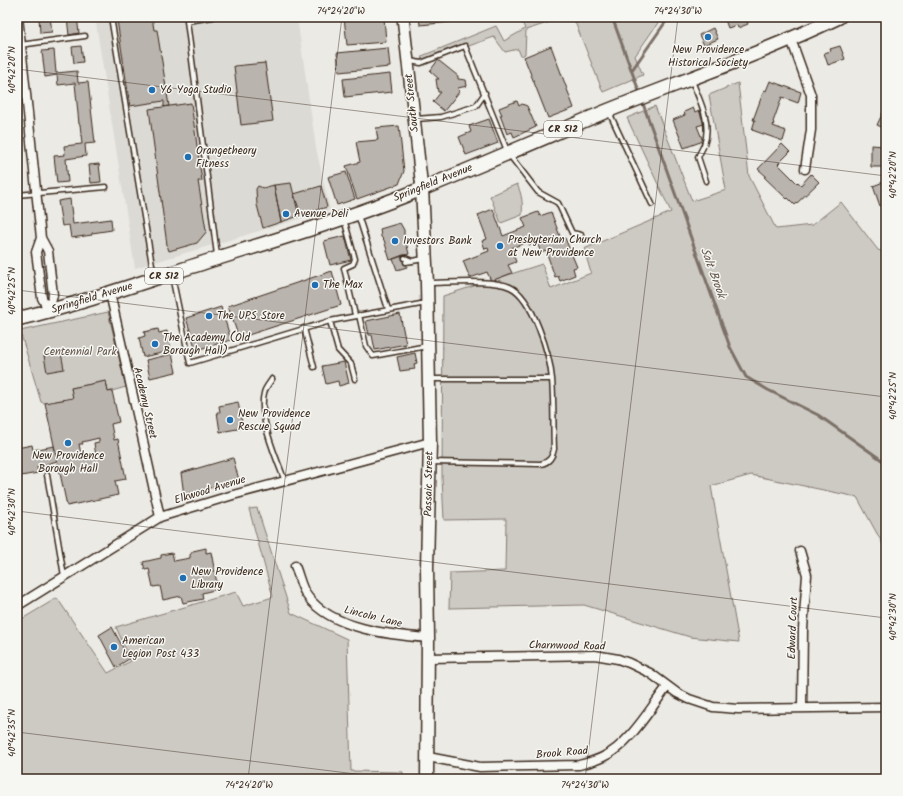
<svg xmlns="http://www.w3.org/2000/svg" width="903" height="796" viewBox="0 0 903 796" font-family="Kalam,sans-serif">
<rect width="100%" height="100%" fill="#ebeae5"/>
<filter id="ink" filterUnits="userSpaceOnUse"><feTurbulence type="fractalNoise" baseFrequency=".025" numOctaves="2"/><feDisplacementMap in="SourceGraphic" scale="8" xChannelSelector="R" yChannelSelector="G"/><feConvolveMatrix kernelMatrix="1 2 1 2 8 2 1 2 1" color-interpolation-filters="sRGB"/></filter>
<g filter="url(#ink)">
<path fill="#dcdad4" d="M95,17h202l19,131 14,62 -195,58z"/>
<path fill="#cdcac4" stroke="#847a71" d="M520,17h45l-39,13 -1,24 -4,2 -3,-7 -13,3 -11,-15 -73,26 1,-7 74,-30 8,15 21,-12z
M573,17h89l-27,39 8,19 -40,17z
M738,83l11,93 27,53 36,-4 29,-23 37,48 8,3v297l-29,-53 -106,-22 -40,11 28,156 -49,-5 -106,-32 -135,3 1,-35 55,-2 1,-52 -62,1 -2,-42 1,-182 99,-32 9,25 40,-16 -7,-24 87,-37 -44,-94 28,-12 37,95 34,-11 -17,-95z
M517,184c5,11 6,19 5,31l-21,8 -11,-27z
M108,312l18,75 -18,5 -2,-11 -35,7 2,10 -28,5 -4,-1 -21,-71z
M257,508l34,105 56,26 4,132 52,1v7h-386v-157l40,-24 51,75 23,-12 -15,-34 120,-35 7,14 30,-9 -24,-88z"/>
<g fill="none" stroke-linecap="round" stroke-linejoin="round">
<path stroke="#7c7167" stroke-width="3" d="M612,17l28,77
M632,70l37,-53
M642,101l88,246 16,30 22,13 50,25 68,48"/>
</g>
<path fill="#bab4ae" stroke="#3b2a1e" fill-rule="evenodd" d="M39,17h11l2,15 -12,1z
M77,17l2,16 -10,2 -2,-17z
M136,17h16l2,13h3l12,76 -5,1v-6l-34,5 -13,-86z
M344,17h40l2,25 -39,3z
M419,17h32v5l-31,3z
M724,17h22l2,7 -10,4 -1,-3 -9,3z
M713,28l5,11 -14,6 -5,-10z
M81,46l2,16 -9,1 -2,-16z
M551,46l23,62 -26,10 -24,-61z
M840,46l5,13 -17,6 -4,-12 7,-2 -1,-2z
M388,48l2,19 -51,5 -2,-19z
M54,50l2,23 21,-2 1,12 10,-1 7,61 -10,1 1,12 -20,3 2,23 -11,1 -3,-27 11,-1 -1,-9 18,-2 -2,-20h-1l-4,-41 -17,2 -1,-10 -12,2 -3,-26z
M438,60l20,16v3l8,1 1,6 -9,2 1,4 -15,19 -11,-9 8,-10h-3l-1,-6 -1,-7h3l-9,-8z
M265,63l8,58 -32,4 -7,-59z
M390,74l2,18 -47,5 -2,-18z
M770,81l31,11 -3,11 -16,-6 -9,25 1,1 -1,3 13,5 -3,10 -31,-11 3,-10h-2l11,-30 2,1z
M517,101l2,5 3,-2 5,2 9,21 -22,10 -2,-5 -5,2 -7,-19h2l-3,-7z
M191,103l11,78h-4l8,49 1,1 -10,12 -28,8 -2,-6 -18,-136z
M886,106v23l-9,-4z
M693,108l2,4 4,-2 5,14 -7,2 6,15 -19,7 -11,-28 12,-5 -1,-3z
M489,119l9,24 -32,12 -7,-18 12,-5 -2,-6z
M399,126l5,45 -5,13 -42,15 -11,-33 14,-4 -4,-20 22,-2 -2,-12z
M782,144l8,8 -12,12 19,19 1,-1 3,3 10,-11 8,8 -24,23 -7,-7 -1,1 -23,-22 2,-1 -8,-7z
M871,145l14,1v21h-14z
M99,164l2,18 -10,1 -2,-18z
M346,172l9,27 -18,6 -9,-28z
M886,181v23l-6,2 -7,-20z
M291,183l8,33 -18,6 -7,-37z
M274,185l7,37 -18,6 -6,-23 -1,-16 2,-3 5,2z
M321,186l6,21 -26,8 -7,-21z
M70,199l3,25 38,-5 1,11 -20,3v2l-21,3 -2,-13 -7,1 -4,-25z
M493,209l10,27 23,-9 -4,-9 16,-6 2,4 11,-4 10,27 4,-1 12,29 -4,1 2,7 -15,6 -2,-5 -3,1 -9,-26 -5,2 -4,-11 -8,3 -1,-3 -17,6 5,14 -8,3 4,8 -21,8 -4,-9 -17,6 -7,-17 26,-10 -1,-3 -3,1 -3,-8 5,-2 -9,-24z
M400,223l4,7v4l5,20 -19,6 -6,-20 -3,-3 -1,-8z
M345,236l6,24 -21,5 -6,-24z
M403,255l4,12 -10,3 -4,-11z
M332,271l9,34 -102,33 -11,-32z
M221,307l10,33 -35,10 -10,-32z
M400,314l6,30 -31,6 -3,-15h-3l-3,-14z
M158,329l1,4 8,-2 4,20 -28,6 -4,-19 6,-2 -1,-4z
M61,353l3,16 -17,3 -3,-16z
M415,353l2,10 -3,1 1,5 -15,2 -3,-14z
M172,354l4,18 -26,6 -4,-18z
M344,362l5,21 -10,3 -1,-5 -12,3 -4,-18z
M106,381l2,11 4,-1 7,31 -8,2 3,16 4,-1 8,40 -11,2 3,14 -51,11 -22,-103 28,-5 -2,-10zM99,438v4l-5,1 2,13 -14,3 -3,-15h4l-1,-2z
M238,402l5,26 -23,4 -3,-20h3l-1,-6z
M32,445l1,5 21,-4 3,15 -20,6 1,6 -17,3 -4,-20v-8z
M233,458l6,22 -55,15 -3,-22z
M206,548v5l5,-1 7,37 -16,4 1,6 -20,4 -2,-7 -18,4 -3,-14 -7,1 -4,-18 -4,1 -2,-8 18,-4v-3l11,-2 2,8 16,-3v-3l3,-4z
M112,627l17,32 -13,8 -17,-32z"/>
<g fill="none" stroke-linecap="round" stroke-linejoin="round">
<g stroke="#3b2a1e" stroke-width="7">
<path id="service" d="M111,17l43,260
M213,17l-26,4 30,234
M20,45l65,-9
M410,61l11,2 44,-17 43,107 30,39 20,11 14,30 9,2
M692,81c8,20 20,42 12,64 -2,4 -4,8 -6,12l8,24
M609,112l43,92
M416,119l25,-2 35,-11 9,-13
M17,195l89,-8
M358,215l30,94
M344,219l11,40 -2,5 -9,4 11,47
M405,258l7,3
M406,262l18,-3
M172,276l18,87 140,-42 96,-18
M428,283c20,0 66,-4 82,4 23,10 40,69 42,92 2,23 1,47 2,70 -2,9 -5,13 -13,15l-111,-2
M359,315l7,31 7,10 54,-10
M330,321l8,29 13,14 4,15
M304,328l10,39
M272,379c-3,5 -7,9 -8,14 -6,24 12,65 21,88
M430,379h122
M47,475l17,101"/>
</g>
<g stroke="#3b2a1e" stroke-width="11">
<path id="minor" d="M18,17l23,221 -5,14 6,46 7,13
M791,39l20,56v35l-6,39
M41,238l7,13 5,44 -4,16
M110,293l50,224
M800,551l7,24 -4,54 -1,79
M295,566c4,9 6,23 13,31 24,32 83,38 120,41
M17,606l143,-89 73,-22 197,-53
M428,658l167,-3 23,4 11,4 21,10 27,20 12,6 24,8 25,2 148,-2
M428,757l52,10 99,-2c8,-2 16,-4 24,-8 27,-13 46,-47 64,-70"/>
</g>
<g stroke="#3b2a1e" stroke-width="14">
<path id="tertiary" d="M403,17l19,172"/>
</g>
<g stroke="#3b2a1e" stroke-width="15">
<path id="secondary" d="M422,189l5,94 3,159 -3,126 1,70 -1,141"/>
</g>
<g stroke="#3b2a1e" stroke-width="16">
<path id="primary" d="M17,319c67,-16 132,-39 198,-60 70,-22 141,-43 209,-71 60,-24 119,-50 178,-75 79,-32 160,-59 237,-96"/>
</g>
<use href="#service" stroke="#f6f6f2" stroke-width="4"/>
<use href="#minor" stroke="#f6f6f2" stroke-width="8"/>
<use href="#tertiary" stroke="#f6f6f2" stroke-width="11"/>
<use href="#secondary" stroke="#f6f6f2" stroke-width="12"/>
<use href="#primary" stroke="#f6f6f2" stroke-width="13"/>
</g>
</g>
<path fill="none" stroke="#3b2a1e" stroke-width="1" stroke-opacity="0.45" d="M17,69l869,107M17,290l869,107M17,511l869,107M17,732l379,47M248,779l94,-762M585,779l93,-762"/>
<g fill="#1f6fb2" stroke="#f6f6f2" stroke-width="1.5">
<circle cx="708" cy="37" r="4"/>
<circle cx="152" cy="90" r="4"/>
<circle cx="188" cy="157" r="4"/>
<circle cx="286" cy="214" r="4"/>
<circle cx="395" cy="241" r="4"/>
<circle cx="500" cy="246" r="4"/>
<circle cx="315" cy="285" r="4"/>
<circle cx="209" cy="316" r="4"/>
<circle cx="155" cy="344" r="4"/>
<circle cx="230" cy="420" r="4"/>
<circle cx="68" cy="443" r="4"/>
<circle cx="183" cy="578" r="4"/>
<circle cx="114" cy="647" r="4"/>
</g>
<g text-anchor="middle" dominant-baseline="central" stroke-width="3" stroke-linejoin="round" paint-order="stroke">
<g fill="#f6f6f2" stroke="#73675e" stroke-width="1">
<rect x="544" y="121" width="38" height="16" rx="3"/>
<rect x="145" y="268" width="38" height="16" rx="3"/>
</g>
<g font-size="10" font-weight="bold" fill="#3b2a1e">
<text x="563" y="129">CR 512</text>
<text x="164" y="276">CR 512</text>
</g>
<g font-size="11" fill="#3b2a1e" stroke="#f6f6f2" text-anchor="start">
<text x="708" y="50" text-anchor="middle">New Providence<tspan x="708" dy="13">Historical Society</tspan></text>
<text x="160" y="90">Y6 Yoga Studio</text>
<text x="196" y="151">Orangetheory<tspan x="196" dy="13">Fitness</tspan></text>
<text x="294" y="214">Avenue Deli</text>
<text x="508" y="240">Presbyterian Church<tspan x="508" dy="13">at New Providence</tspan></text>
<text x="403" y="241">Investors Bank</text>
<text x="323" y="285">The Max</text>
<text x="217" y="316">The UPS Store</text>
<text x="163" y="338">The Academy (Old<tspan x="163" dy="13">Borough Hall)</tspan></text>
<text x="238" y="414">New Providence<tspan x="238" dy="13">Rescue Squad</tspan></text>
<text x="68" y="456" text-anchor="middle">New Providence<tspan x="68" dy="13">Borough Hall</tspan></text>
<text x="191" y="572">New Providence<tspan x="191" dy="13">Library</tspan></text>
<text x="122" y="641">American<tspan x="122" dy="13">Legion Post 433</tspan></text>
</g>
<g font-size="11" fill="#3b2a1e" stroke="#f6f6f2">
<text transform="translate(412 103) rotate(-96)">South Street</text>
<text transform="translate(433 183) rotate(-22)">Springfield Avenue</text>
<text transform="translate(92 298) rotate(-17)">Springfield Avenue</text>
<text transform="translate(145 403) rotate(77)">Academy Street</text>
<text transform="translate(429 484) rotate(-89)">Passaic Street</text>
<text transform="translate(210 490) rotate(-17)">Elkwood Avenue</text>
<text transform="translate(373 617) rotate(14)">Lincoln Lane</text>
<text transform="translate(793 628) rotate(-88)">Edward Court</text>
<text transform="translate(567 646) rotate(1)">Charnwood Road</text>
<text transform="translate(562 753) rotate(-5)">Brook Road</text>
</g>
<g font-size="11" fill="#605248" stroke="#f6f6f2">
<text x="80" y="352">Centennial Park</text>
</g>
<g font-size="12" font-style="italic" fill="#615449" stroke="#f6f6f2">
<text transform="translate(713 273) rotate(70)">Salt Brook</text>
</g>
</g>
<rect width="903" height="796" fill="none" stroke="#f6f6f2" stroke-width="44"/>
<rect x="22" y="22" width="859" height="752" fill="none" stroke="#3b2a1e" stroke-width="1.5"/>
<g font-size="10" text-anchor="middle" fill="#3b2a1e">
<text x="341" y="14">74°24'20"W</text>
<text x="678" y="14">74°24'30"W</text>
<text transform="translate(11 70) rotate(-90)" y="4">40°42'20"N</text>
<text transform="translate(892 175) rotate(-90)" y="4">40°42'20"N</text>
<text transform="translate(11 291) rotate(-90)" y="4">40°42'25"N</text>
<text transform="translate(892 396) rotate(-90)" y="4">40°42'25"N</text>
<text transform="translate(11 512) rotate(-90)" y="4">40°42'30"N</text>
<text transform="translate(892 617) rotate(-90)" y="4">40°42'30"N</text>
<text transform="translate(11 733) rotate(-90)" y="4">40°42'35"N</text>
<text x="249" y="788">74°24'20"W</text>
<text x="585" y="788">74°24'30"W</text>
</g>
</svg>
